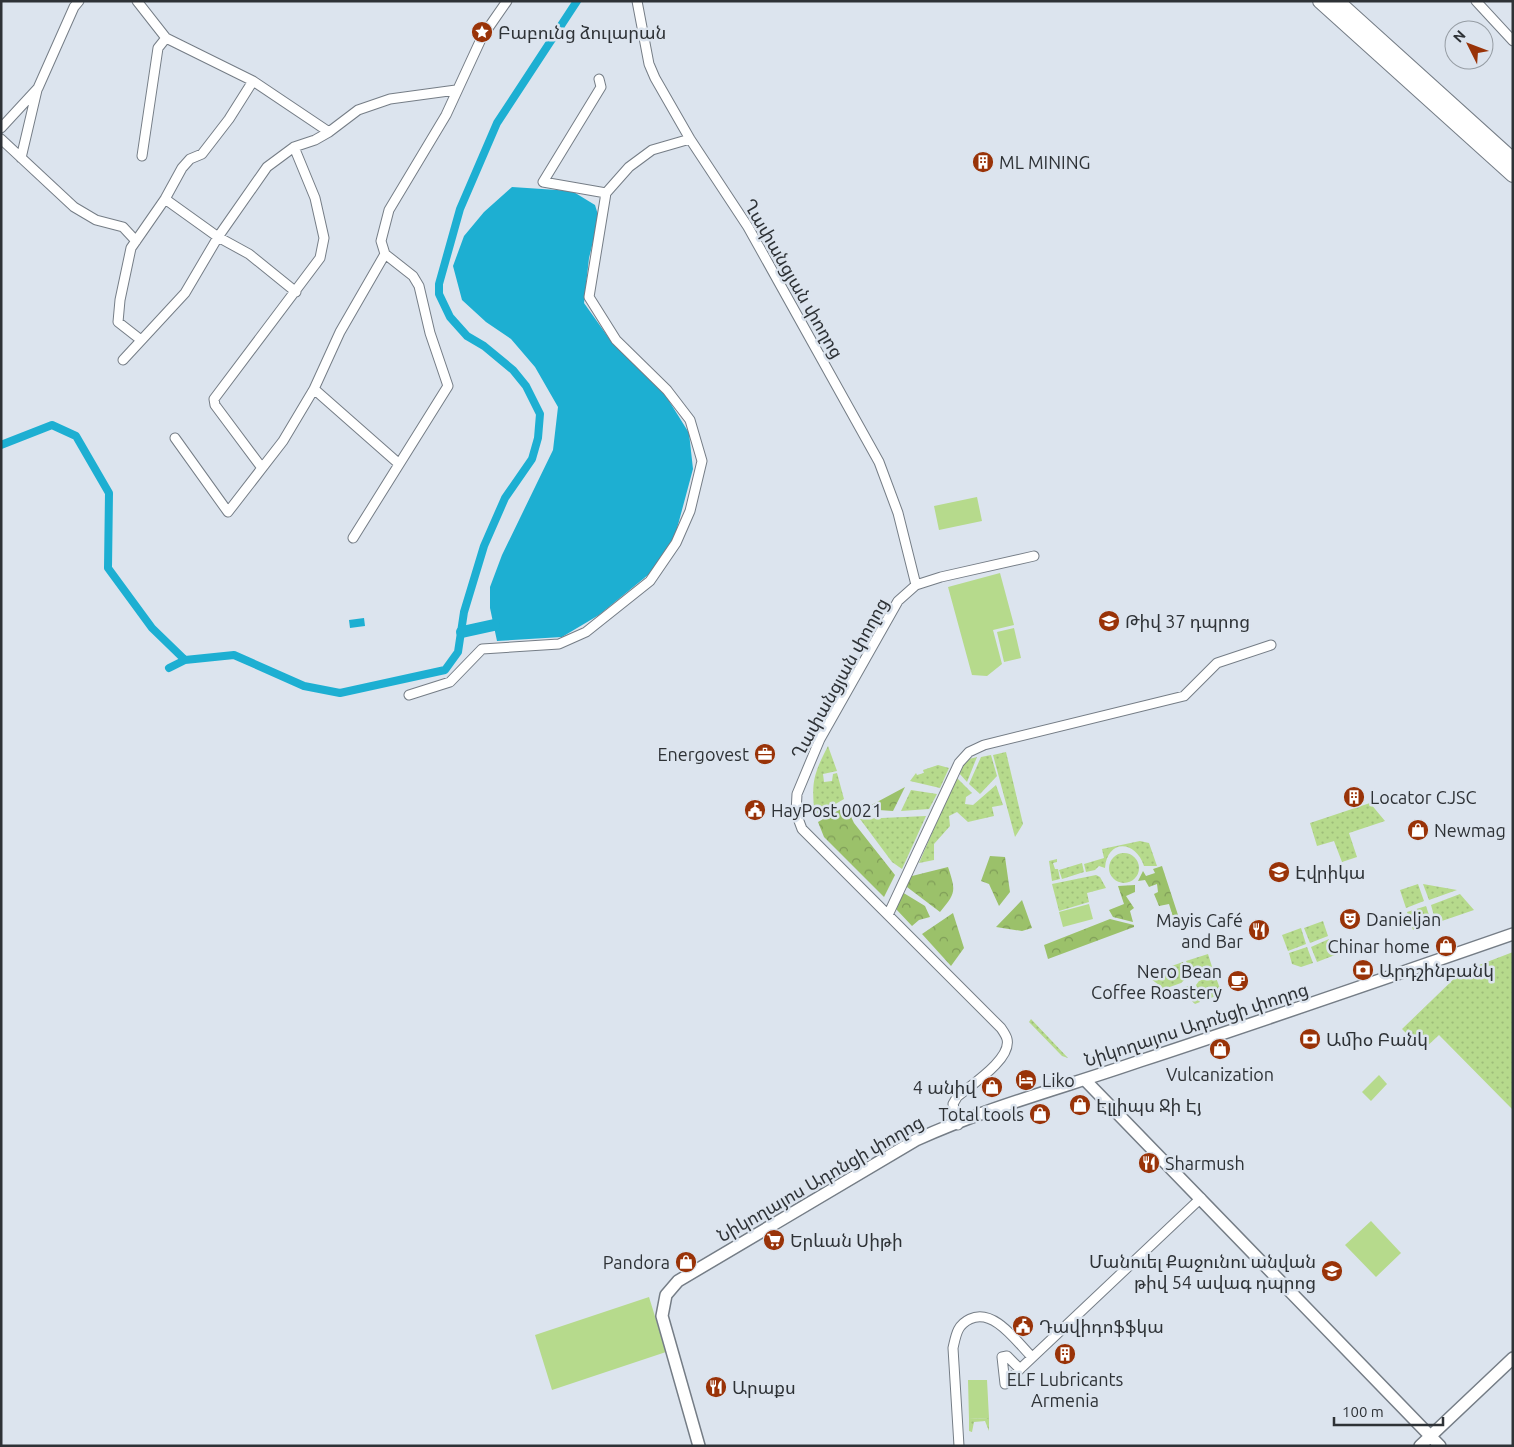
<svg xmlns="http://www.w3.org/2000/svg" width="1514" height="1447" viewBox="0 0 1514 1447" font-family="Ubuntu,'Noto Sans Armenian',sans-serif">
<defs>
<pattern id="grass-dots" width="8" height="8" patternUnits="userSpaceOnUse" patternTransform="scale(1.25)"><rect width="8" height="8" fill="#b6da8c"/><path d="M2 2h.1M6 6h.1" fill="none" stroke="#9dbc79" stroke-width="1.8" stroke-linecap="round"/></pattern>
<pattern id="forest-crowns" width="20" height="18" patternUnits="userSpaceOnUse" patternTransform="scale(1.25)"><rect width="20" height="18" fill="#9bc16a"/><path d="M2 6a3 3 0 1 1 6 0M12 15a3 3 0 1 1 6 0" fill="none" stroke="#7f9d58"/></pattern>
</defs>
<rect width="100%" height="100%" fill="#dce4ee"/>
<path fill="url(#grass-dots)" d="M828,746l9,25 -14,3 1,8 8,-1 1,-7 4,-1 7,26 -29,17c-4,-33 -2,-41 13,-70z
M1006,752l17,72 -8,13 -22,-82z
M991,755l6,21 -17,18 -11,-10 12,-27z
M977,757l-10,25 -8,-9 6,-13z
M938,765l11,3 -9,20 -30,-7 6,-8 1,2 7,-2 -1,-3z
M956,777l16,16 -6,4 -1,7 8,1 23,-20 7,20 -11,2 2,9 -26,6 -11,-10 -8,4 1,10 -16,18v16l-15,3z
M911,790l26,4 -8,15 -28,2z
M1370,803l15,18 -36,12 8,24 -15,5 -8,-21 -17,5 -7,-23z
M926,816l-24,53 -10,-7 -32,-43z
M1140,841l9,2 8,23h-13c-9,-27 -37,-26 -39,2l-6,-2 -4,4 -9,2 -2,-8 20,-6 -2,-9z
M1109 868a15 15 0 1 1 30 0a15 15 0 1 1-30 0Z
M1057,859v3l-4,1 2,6h3l2,10 -8,2 -3,-20z
M1082,863l2,9 -22,7 -3,-9z
M1096,875l4,2 6,11 -19,5 2,9 -30,9 -7,-27z
M1418,884l6,17 -18,7 -6,-18z
M1423,884l34,6 -28,10z
M1460,894l14,16 -38,13 -5,-18z
M1426,906l6,18 -19,6 -6,-18z
M1323,921l5,15 -18,7 -6,-15z
M1301,928l5,16 -18,7 -6,-16z
M1329,939l6,16 -18,7 -6,-15z
M1307,947l6,16 -12,4 -9,-3 -3,-11z
M1513,952v158l-74,-75 -16,15 -21,-21 59,-57z
M1208,954l6,19 -15,5 -8,-6 -5,-11z
M1183,962l5,14 -7,7 -17,6 -18,-14z
M1215,975l7,19 -20,7 -6,-16 3,-4z
M1193,985l7,17 -5,2c-8,-9 -14,-9 -25,-7l-4,-5z
M1031,1019l37,39 -6,-2 -33,-34z
M1143,1038l7,9 -25,8 -1,-1 14,-14z
M989,1418v13l-4,-10 -11,1 -2,10 -3,-1v-12z"/>
<path fill="url(#forest-crowns)" d="M905,787l-12,24 -29,-2z
M846,806l8,17 41,52 -11,22 -60,-60 -6,-15z
M990,856l15,1 5,35 -11,14 -10,-22 -8,-3z
M1162,866l16,49 -5,2 -4,-13 -10,2 -5,-12 4,-2 -1,-8 -8,3 -4,-7 -7,1 5,-10 3,5 9,-3 -2,-4z
M948,867c8,24 8,26 -8,45l-33,-25 1,-10z
M1135,885v7l-9,4 8,12 -4,3 3,11 -20,-5 -4,-7 15,-6 -6,-18z
M902,892l23,14 5,11 -11,3 -7,6 -16,-17z
M1022,900l10,28 -10,3 -26,-4z
M953,913l11,35 -13,18 -29,-32z
M1110,919l24,6v2l-86,32 -4,-14z"/>
<path fill="#b6da8c" d="M977,497l5,24 -43,9 -5,-24z
M1000,573l14,52 -21,5 9,34 -15,12 -15,-1 -24,-88z
M1014,628l7,30 -17,4 -7,-30z
M1089,904l4,15 -30,8 -4,-15z
M1175,967l3,9 -20,8 -4,-10z
M1379,1075l8,9 -16,17 -9,-9z
M1371,1221l30,32 -25,24 -31,-32z
M649,1297l17,55 -114,38 -17,-55z
M968,1380h19l2,38 -20,1z"/>
<path fill="#1dafd2" d="M512,187l60,4 23,14 4,13 -10,40 -5,45 27,38 50,47 28,45 4,36 -18,67 -16,30 -60,49 -37,22 -65,4 -7,-33v-21l12,-32 51,-105 5,-43 -23,-40 -24,-28 -25,-17 -24,-22 -9,-34 11,-30 20,-24z
M364,618l1,8 -15,2 -1,-8z"/>
<g fill="none" stroke-linecap="round" stroke-linejoin="round">
<path stroke="#1dafd2" stroke-width="8" d="M1,445l51,-20 24,11 33,57 -1,75 44,60 33,32
M169,668l16,-8 49,-5 70,31 36,7 105,-23 13,-18 6,-40 20,-66 21,-48 27,-39 6,-21 2,-24 -14,-28 -13,-16 -29,-24 -17,-10 -17,-19 -11,-23v-10l21,-75 37,-86 80,-122"/>
<path stroke="#1dafd2" stroke-width="12" d="M462,632l32,-7"/>
<g stroke="#757d86" stroke-width="11">
<path id="minor" d="M137,1l29,37 87,43 76,51 29,-22 32,-11 66,-9
M637,1l12,63 6,14 35,61 58,88 131,235 19,51 18,72
M1476,1l37,40
M599,79l2,8 -58,95 63,11
M1,128l37,-40 36,-81 5,-6
M1,139l73,68 22,13 27,7 13,14
M142,156l16,-108 8,-10
M21,158l16,-68
M165,199l53,38 31,17 47,38
M141,340l-23,-18 2,-22 11,-52 34,-49 17,-31 8,-9 12,-5 27,-35 24,-38
M123,360l62,-67 33,-56 49,-70 27,-20 21,-7 14,-8
M314,389l84,74
M175,438l53,74 55,-71 31,-52 26,-57 45,-78
M262,468l-47,-63 -1,-6 106,-141 4,-20 -9,-40 -21,-51
M353,538l95,-152 -18,-53 -11,-47 -6,-10 -28,-22 -4,-13 8,-31 57,-95 36,-78 25,-36
M409,695l41,-13 32,-33 77,-5 27,-12 64,-51 26,-38 14,-32 12,-50 -12,-41 -23,-30 -51,-50 -27,-43 17,-104 23,-26 23,-17 38,-11
M888,915l71,-152 10,-11 15,-7 200,-49 33,-33 54,-18
M958,1125l-5,-21 4,-7c14,-12 55,-38 50,-58 -1,-4 -4,-8 -6,-11l-199,-199 -6,-16 1,-19 23,-55 78,-138 18,-16 25,-8 93,-21
M1020,1369l-15,15 -3,-27 5,-1 13,13 181,-171
M959,1446l-6,-98c3,-13 4,-23 17,-29 24,-11 46,22 62,38"/>
</g>
<g stroke="#757d86" stroke-width="14">
<path id="tertiary" d="M1085,1080l355,366
M699,1446l-37,-130 4,-21 12,-14 238,-141c72,-33 149,-53 224,-79 125,-41 249,-84 373,-127
M1420,1446l93,-88"/>
</g>
<g stroke="#757d86" stroke-width="16">
<path id="primary" d="M1320,1l193,174
M1337,1l176,159"/>
</g>
<use href="#minor" stroke="#fff" stroke-width="9"/>
<use href="#tertiary" stroke="#fff" stroke-width="11"/>
<use href="#primary" stroke="#fff" stroke-width="14"/>
</g>
<defs>
<g id="sight-disc" transform="scale(1.125)"><circle r="9.5" fill="#993308" stroke="#dce4ee"/><path d="M0-6L1.8-2.2L6-1.7L2.9 1.2L3.7 5.4L0 3.3L-3.7 5.4L-2.9 1.2L-6-1.7L-1.8-2.2Z" fill="#fff"/></g>
<g id="building-disc" transform="scale(1.125)"><circle r="9.5" fill="#993308" stroke="#dce4ee"/><path d="M-4-6H4V6H1V3H-1V6H-4ZM-2.5-4.3h1.7v1.8h-1.7ZM.8-4.3h1.7v1.8H.8ZM-2.5-1h1.7V.8h-1.7ZM.8-1h1.7V.8H.8Z" fill="#fff"/></g>
<g id="school-disc" transform="scale(1.125)"><circle r="9.5" fill="#993308" stroke="#dce4ee"/><path d="M0-5L7-2L0 1L-7-2ZM-4 1L0 2.5L4 1V4Q0 6-4 4Z" fill="#fff"/></g>
<g id="office-disc" transform="scale(1.125)"><circle r="9.5" fill="#993308" stroke="#dce4ee"/><path d="M-6-3h4V-5.5h4V-3h4V5H-6ZM-1-4.5V-3h2v-1.5ZM-6 0V1H6V0Z" fill="#fff"/></g>
<g id="civic-disc" transform="scale(1.125)"><circle r="9.5" fill="#993308" stroke="#dce4ee"/><path d="M-.6-6.5H3V-4.5H.6V-3L4-1V1h2V6H-6V1h2V-1L-.6-3ZM-1.2 2.5V6h2.4V2.5Z" fill="#fff"/></g>
<g id="shop-disc" transform="scale(1.125)"><circle r="9.5" fill="#993308" stroke="#dce4ee"/><path d="M-5-2.5h2.3a2.7 3.5 0 0 1 5.4 0H5L5.5 6h-11ZM-1.5-2.5h3a1.5 2.3 0 0 0-3 0Z" fill="#fff"/></g>
<g id="theatre-disc" transform="scale(1.125)"><circle r="9.5" fill="#993308" stroke="#dce4ee"/><path d="M-5-5.5Q0-4 5-5.5V0Q5 5 0 6Q-5 5-5 0ZM-3.3-2.5H-1v1.5H-3.3ZM1-2.5H3.3v1.5H1ZM-2.8 1Q0 5.5 2.8 1Z" fill="#fff"/></g>
<g id="restaurant-disc" transform="scale(1.125)"><circle r="9.5" fill="#993308" stroke="#dce4ee"/><path d="M-5-6h1v4h1v-4h1v4h1v-4h1v5L-1.5 .5V6h-2V.5L-5-1ZM5-6V6H3V1.5H1.5Q1.5-4 5-6Z" fill="#fff"/></g>
<g id="bank-disc" transform="scale(1.125)"><circle r="9.5" fill="#993308" stroke="#dce4ee"/><path d="M-6-4H6V4H-6ZM0-2.3a2.3 2.3 0 1 0 0 4.6a2.3 2.3 0 1 0 0-4.6Z" fill="#fff"/></g>
<g id="cafe-disc" transform="scale(1.125)"><circle r="9.5" fill="#993308" stroke="#dce4ee"/><path d="M-5.5-4.5H6V0H3Q3 3.5 0 3.5H-2.5Q-5.5 3.5-5.5 0ZM3-3.2v2h1.7v-2ZM-6 4.5H4V6H-6Z" fill="#fff"/></g>
<g id="hotel-disc" transform="scale(1.125)"><circle r="9.5" fill="#993308" stroke="#dce4ee"/><path d="M-6-4.5h1.5V1H6V5H4.5V3h-9V5H-6ZM-4 0a1.8 1.8 0 1 1 3.6 0ZM.5 0V-2.5h3Q6-2.5 6 0Z" fill="#fff"/></g>
<g id="supermarket-disc" transform="scale(1.125)"><circle r="9.5" fill="#993308" stroke="#dce4ee"/><path d="M-6-5.5h2.5l.6 2H6L4.5 2H-2.5L-4.4-4H-6ZM-1.5 3.2a1.3 1.3 0 1 0 .1 0ZM3 3.2a1.3 1.3 0 1 0 .1 0Z" fill="#fff"/></g>
</defs>
<g fill-rule="evenodd">
<use href="#sight-disc" x="482" y="32"/>
<use href="#building-disc" x="983" y="162"/>
<use href="#school-disc" x="1109" y="621"/>
<use href="#office-disc" x="765" y="754"/>
<use href="#building-disc" x="1354" y="797"/>
<use href="#civic-disc" x="755" y="810"/>
<use href="#shop-disc" x="1418" y="830"/>
<use href="#school-disc" x="1279" y="872"/>
<use href="#theatre-disc" x="1350" y="919"/>
<use href="#restaurant-disc" x="1259" y="930"/>
<use href="#shop-disc" x="1446" y="946"/>
<use href="#bank-disc" x="1363" y="970"/>
<use href="#cafe-disc" x="1238" y="981"/>
<use href="#bank-disc" x="1310" y="1039"/>
<use href="#shop-disc" x="1220" y="1049"/>
<use href="#hotel-disc" x="1026" y="1080"/>
<use href="#shop-disc" x="992" y="1087"/>
<use href="#shop-disc" x="1080" y="1105"/>
<use href="#shop-disc" x="1040" y="1114"/>
<use href="#restaurant-disc" x="1149" y="1163"/>
<use href="#supermarket-disc" x="774" y="1240"/>
<use href="#shop-disc" x="686" y="1262"/>
<use href="#school-disc" x="1332" y="1271"/>
<use href="#civic-disc" x="1023" y="1326"/>
<use href="#building-disc" x="1065" y="1354"/>
<use href="#restaurant-disc" x="716" y="1387"/>
</g>
<g text-anchor="middle" dominant-baseline="central" stroke-width="5" stroke-linejoin="round" paint-order="stroke">
<g font-size="18" fill="#2e3236" stroke="#dce4ee" text-anchor="start">
<text x="498" y="32">Բաբունց ձուլարան</text>
<text x="999" y="162">ML MINING</text>
<text x="1125" y="621">Թիվ 37 դպրոց</text>
<text x="749" y="754" text-anchor="end">Energovest</text>
<text x="1370" y="797">Locator CJSC</text>
<text x="771" y="810">HayPost 0021</text>
<text x="1434" y="830">Newmag</text>
<text x="1295" y="872">Էվրիկա</text>
<text x="1366" y="919">Danieljan</text>
<text x="1243" y="920" text-anchor="end">Mayis Café<tspan x="1243" dy="21">and Bar</tspan></text>
<text x="1430" y="946" text-anchor="end">Chinar home</text>
<text x="1379" y="970">Արդշինբանկ</text>
<text x="1222" y="971" text-anchor="end">Nero Bean<tspan x="1222" dy="21">Coffee Roastery</tspan></text>
<text x="1326" y="1039">Ամիօ Բանկ</text>
<text x="1220" y="1074" text-anchor="middle">Vulcanization</text>
<text x="1042" y="1080">Liko</text>
<text x="976" y="1087" text-anchor="end">4 անիվ</text>
<text x="1096" y="1105">Էլլիպս Ջի Էյ</text>
<text x="1024" y="1114" text-anchor="end">Total tools</text>
<text x="1165" y="1163">Sharmush</text>
<text x="790" y="1240">Երևան Սիթի</text>
<text x="1316" y="1261" text-anchor="end">Մանուել Քաջունու անվան<tspan x="1316" dy="21">թիվ 54 ավագ դպրոց</tspan></text>
<text x="670" y="1262" text-anchor="end">Pandora</text>
<text x="1039" y="1326">Դավիդոֆֆկա</text>
<text x="1065" y="1379" text-anchor="middle">ELF Lubricants<tspan x="1065" dy="21">Armenia</tspan></text>
<text x="732" y="1387">Արաքս</text>
</g>
<g font-size="18" fill="#2e3236" stroke="#dce4ee">
<text transform="translate(794 278) rotate(60)">Ղափանցյան փողոց</text>
<text transform="translate(839 678) rotate(-61)">Ղափանցյան փողոց</text>
<text transform="translate(1196 1024) rotate(-18)">Նիկողայոս Ադոնցի փողոց</text>
<text transform="translate(820 1178) rotate(-30)">Նիկողայոս Ադոնցի փողոց</text>
</g>
</g>
<rect width="1514" height="1447" fill="none" stroke="#2e3236" stroke-width="5"/>
<g transform="translate(1469 45) rotate(312)"><circle r="24" fill="#dce4ee" stroke="#969da4"/>
<path d="M0-4L9 19L0 12L-9 19Z" fill="#993308"/>
<text y="-8" font-size="14" font-weight="bold" text-anchor="middle" fill="#2e3236">N</text>
</g>
<path d="M1334 1417v8h109v-8" fill="none" stroke="#2e3236" stroke-width="2.5"/>
<text x="1342" y="1417" font-size="15" fill="#2e3236" stroke="#dce4ee" stroke-width="4" paint-order="stroke">100 m</text>
</svg>
